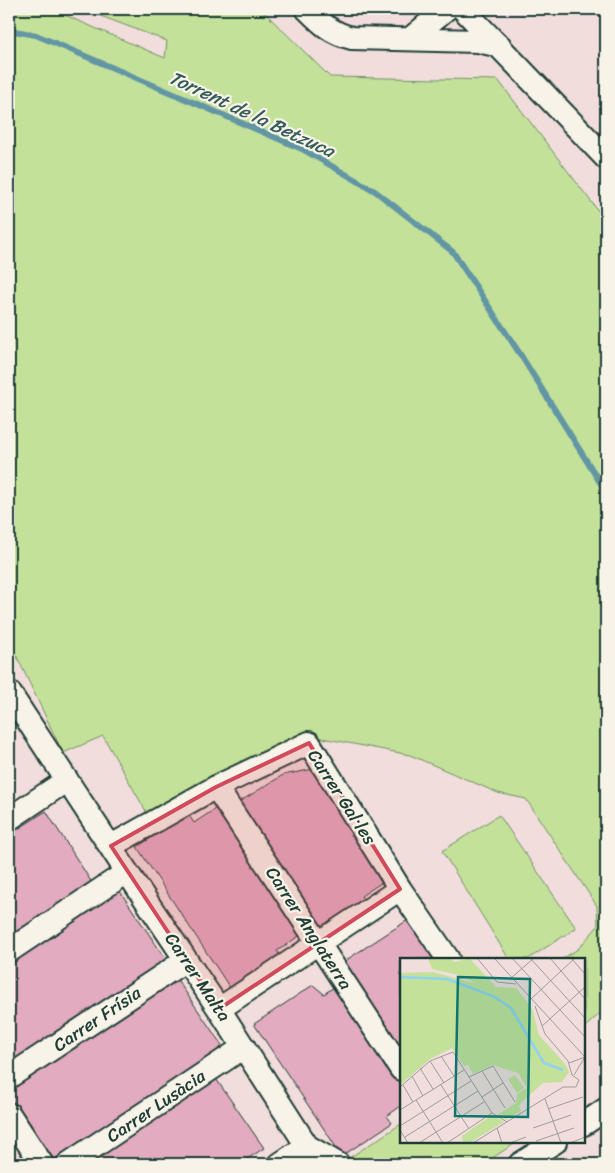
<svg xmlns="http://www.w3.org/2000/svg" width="615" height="1173" viewBox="0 0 615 1173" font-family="Sriracha,sans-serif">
<rect width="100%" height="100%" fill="#f1dddc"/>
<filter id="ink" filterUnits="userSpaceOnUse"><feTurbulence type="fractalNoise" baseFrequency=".02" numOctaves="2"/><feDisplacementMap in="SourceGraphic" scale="10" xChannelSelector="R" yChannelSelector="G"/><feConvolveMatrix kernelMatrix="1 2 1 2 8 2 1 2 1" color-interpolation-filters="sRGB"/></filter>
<g filter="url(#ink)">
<path fill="#c3e199" stroke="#718f66" d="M9,9h30l21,4 105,45 2,-17 -85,-32h179l69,68 168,3 108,141v787l-22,20v-69h-22l16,-10 20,-23 -1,-20 -71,-107 -28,-6 -88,-38 -103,-20 -160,78 -44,-77 -40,17 -54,-113z
M499,815l77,113 -48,31h-19l-67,-108z
M401,1124v18h116l-34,22h-120l-14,-6z"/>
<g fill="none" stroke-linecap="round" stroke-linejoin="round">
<path stroke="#6296a5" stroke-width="6" d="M9,30l27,5 266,114 73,42 78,61 67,102 86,138"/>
</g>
<path fill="#e2abbf" stroke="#1f3d34" d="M314,769l73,110 -26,17 4,6 -46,29 -83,-127 47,-29z
M218,807l84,127 -25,17 5,7 -50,33 -95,-144 51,-33 6,9z
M46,811l48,75 -85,55v-106z
M117,887l50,74 -158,107v-109z
M411,918l27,41h-37v104l-64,-97z
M174,975l49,72 -173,117 -41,-60v-17z
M313,985l11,9 13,-9 64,97v24l-14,10 5,7 -50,33 -88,-132z
M214,1076l50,72 -24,16h-155z"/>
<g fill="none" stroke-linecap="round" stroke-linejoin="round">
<g stroke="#1f3d34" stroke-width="26">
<path id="minor" d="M307,9c15,15 24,24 45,29l126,3 22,5
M463,9l143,149
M410,39l36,-30
M9,692l118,180 92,137 88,137 31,18
M216,787l185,282
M9,819l58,-39
M111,846l105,-59 93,-44 91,146 48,70
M9,951l118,-79
M219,1009l181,-120
M9,1077l177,-117
M9,1114l33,50
M584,1124l22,-15
M68,1164l176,-117
M280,1164l27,-18
M520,1164l35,-22"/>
</g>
<use href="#minor" stroke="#f7f3e8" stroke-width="22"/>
</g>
</g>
<path fill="#d1495b" fill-opacity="0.2" stroke="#d1495b" stroke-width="4" stroke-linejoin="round" d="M309,743l91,146 -181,120 -108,-163 105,-59z"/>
<g text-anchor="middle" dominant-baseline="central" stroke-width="4.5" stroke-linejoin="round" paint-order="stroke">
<g font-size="18" fill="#1f3d34" stroke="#f7f3e8">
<text transform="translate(342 797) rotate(57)">Carrer Gal·les</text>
<text transform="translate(309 928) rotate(57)">Carrer Anglaterra</text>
<text transform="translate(198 977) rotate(56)">Carrer Malta</text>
<text transform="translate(97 1019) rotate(-34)">Carrer Frísia</text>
<text transform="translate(156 1106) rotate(-34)">Carrer Lusàcia</text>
</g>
<g font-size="19" font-style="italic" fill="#355b5a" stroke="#f7f3e8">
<text transform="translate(252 114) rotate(25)">Torrent de la Betzuca</text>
</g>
</g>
<g transform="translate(400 958)">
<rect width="185" height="185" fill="#f1dddc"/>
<path d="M28,0h21l6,4 17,-4 -1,2 25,27 20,1 16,20 7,27 26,29 4,8 -7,10 -19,1 -21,19 -3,4 2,5 -15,9 -9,-5 19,-12 1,-9 10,-6 -9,-15 -25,-8 -20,9 -5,-9 -4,1 -12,-18 -22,11 -30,26v-112l33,-1 44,12 -19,-9 -26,-6zM115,117l9,13 -7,5 -9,-14zM92,157l12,7 -35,21 -6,-1 -1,-6z" fill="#c3e199"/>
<path fill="none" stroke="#8fd2f1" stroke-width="2.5" d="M0,19l47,2 46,17 18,12 33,55 19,7"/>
<path fill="none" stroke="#9d9d99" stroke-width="1" d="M77,0l20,24 19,2M94,0l91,99M112,0l73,79M130,0l55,60M150,0l35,41M171,0l14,16M110,21l24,-21M131,41l44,-41M135,48l10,28 23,27 4,14M142,68l43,-39M41,98l13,20M30,103l14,22M169,105l16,-6M20,110l13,21M82,113l23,37M174,117l11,-18M12,118l11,20M69,119l24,-11 22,36M3,127l10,17M41,127l28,44M0,129l30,-26 23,-9 39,61 15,9M82,139l21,-14M145,141l16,44M16,142l27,43M148,151l35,-12M0,152l64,-40M0,168l71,-45M97,170l5,15M133,170l38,-13M0,172l8,13M5,179l73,-46M136,183l38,-13M19,185l65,-41M47,185l45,-30M73,185l90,-56h13l3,-7 -7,-5M110,185l16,-6M170,185l15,-6"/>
<path fill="#0f766e" fill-opacity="0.15" stroke="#0f766e" stroke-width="2.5" d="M58,19l72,2 -2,138 -73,-1z"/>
<rect width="185" height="185" fill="none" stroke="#1f3d34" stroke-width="2.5"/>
</g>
<rect width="615" height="1173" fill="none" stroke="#f7f3e8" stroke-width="30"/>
<rect x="15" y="15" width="585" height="1143" fill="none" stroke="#1f3d34" stroke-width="2" filter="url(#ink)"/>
</svg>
